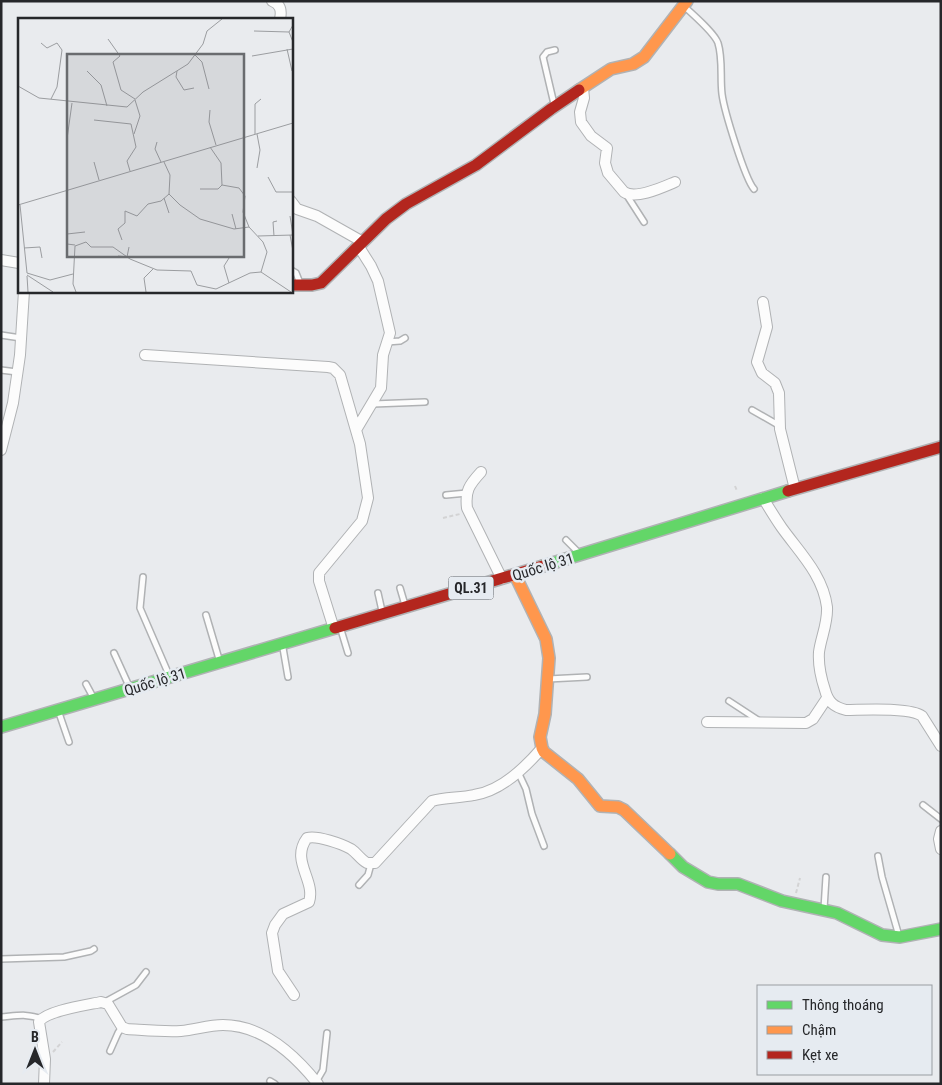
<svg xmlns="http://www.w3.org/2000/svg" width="942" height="1085" viewBox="0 0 942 1085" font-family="'Roboto Condensed',sans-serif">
<rect width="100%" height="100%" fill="#e9ebee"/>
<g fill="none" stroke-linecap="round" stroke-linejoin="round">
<g stroke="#b0b2b4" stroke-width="8">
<path id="lane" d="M684,6c9,9 30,26 34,37 5,16 2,35 4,51 2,16 23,85 32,95
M554,104l-11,-47 4,-5 8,-2
M626,194l18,28
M291,270l5,3 4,10
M1,335l20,3
M387,342l13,-1 5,-3
M1,370l16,2
M373,404l52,-2
M752,410l28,16
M446,495l21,-2
M566,540l12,12
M143,577l-3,31 29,67
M400,588l5,17
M378,593l4,18
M206,615l13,44
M341,630l7,23
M283,648l5,29
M114,653l15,33
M548,679l39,-2
M86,684l7,13
M729,701l29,19
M59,713l10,29
M518,772l8,17 6,25 12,32
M923,805l18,14
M878,856l4,21 17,59
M359,885l9,-10 3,-11
M824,909l2,-32
M1,959l63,-2 27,-6 3,-2
M105,1002l31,-17 10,-13
M1,1017c14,-1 27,-4 40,2
M110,1051l8,-18 4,-6
M270,1081l5,3
M316,1082l7,-12 4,-37"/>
</g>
<g stroke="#b0b2b4" stroke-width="12">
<path id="street" d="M272,1c8,3 10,9 8,18
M583,88l1,10 -4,14 1,10 10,14 16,12 -2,15 3,10 16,19c12,8 39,-5 51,-10
M291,201l6,8 20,7 46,26
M1,260l18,3
M763,302l4,25 -10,35 5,11 13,10 4,10 1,36 15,60
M145,355l183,12 5,1 7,7 20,69 8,54 -6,23 -43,52v8l15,48
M356,430l25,-42 2,-33 7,-22 -12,-52 -7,-15 -12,-19
M1,450l12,-47 7,-48 4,-64
M481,472c-12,13 -16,19 -14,36l35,71
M763,498c6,10 12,20 19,30 18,25 41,47 45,79 1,16 -6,30 -8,45 -1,14 2,26 6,38 3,12 9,17 21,20 17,0 64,-3 76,6l19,30
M707,722l99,1 7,-4 14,-21
M941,831l-2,8 2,10
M294,995l-16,-24 -6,-38 3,-8 8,-11 26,-12c7,-22 -19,-41 -2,-64 10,-3 35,6 44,11 6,4 9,10 16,14h8l57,-62c11,-4 29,-3 42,-6 27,-4 50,-26 68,-47
M44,1084l1,-25 -6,-37c6,-11 48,-17 62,-20l7,2 14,23 5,2c17,1 36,3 54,2 14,-1 27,-6 42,-6 39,0 72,30 95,59"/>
</g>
<g stroke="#b0b2b4" stroke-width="14">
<path id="fast" d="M543,566l245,-75
M1,727l334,-99
M670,854l13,13 25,15 10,2h20l44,17 55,12 45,22 18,2 41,-8"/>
</g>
<g stroke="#b0b2b4" stroke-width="14">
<path id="slow" d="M579,90l32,-21 22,-5 11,-7 43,-56
M515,575l31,64 3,19 -4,56 -5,23 2,11 2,4 34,27 22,27 18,1 6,3 46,44"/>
</g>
<g stroke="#b0b2b4" stroke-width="14">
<path id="jam" d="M291,285h21l9,-2 65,-64 20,-15 70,-39 75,-56 28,-19
M788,491l153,-44
M335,628l208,-62"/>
</g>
<path stroke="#d3d3d4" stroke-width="2" stroke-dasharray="4 2.5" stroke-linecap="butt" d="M735,486l2,5
M443,518l17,-4
M796,893l4,-15
M53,1052l9,-10"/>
<use href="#lane" stroke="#fcfcfc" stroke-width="5"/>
<use href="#street" stroke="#fcfcfc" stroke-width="10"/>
<use href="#fast" stroke="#63d668" stroke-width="11"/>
<use href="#slow" stroke="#ff974d" stroke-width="11"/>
<use href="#jam" stroke="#b3261e" stroke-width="11"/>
</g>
<g text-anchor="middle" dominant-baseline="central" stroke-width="5" stroke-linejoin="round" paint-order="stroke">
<rect fill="#e6ebf1" stroke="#606266" stroke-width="1" x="448.5" y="576.5" width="45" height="23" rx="4"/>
<g font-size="14" font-weight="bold" fill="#26272a">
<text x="471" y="588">QL.31</text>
</g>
<g font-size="15" fill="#26272a" stroke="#e6ebf1">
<text transform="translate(543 567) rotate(-17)">Quốc lộ 31</text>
<text transform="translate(155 682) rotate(-17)">Quốc lộ 31</text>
</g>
</g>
<g transform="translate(18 18)">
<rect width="275" height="275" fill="#e9ebee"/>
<path fill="none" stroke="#9b9da0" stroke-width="1" d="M275,7l-4,7 4,10M236,13l35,1M90,21l12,17 -7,6 8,28 14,9M23,25l6,5 10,-5 5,7 -5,37 -6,12M269,31l5,22M177,37l7,7 7,27M234,38l41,-7M69,53l14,14 6,21M159,53l-1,6 8,13 10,-2M0,68l21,12 88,9 16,-15 45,-28 15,-20 4,-13 15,-12M192,92l-1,12 7,23M76,102l37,4 5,23 -9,14 3,10M116,116l6,-18 -5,-16M237,116v-30l6,-5M49,121l5,-36M139,124l-2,7 6,13M192,129l11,16 1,22 17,3 6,8 -2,16 6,15 14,15 4,10 -6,20 30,20M76,144l5,18M146,144l6,13 -1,19 11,11 20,14 34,10 15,-2M239,150l3,-18 -3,-16M250,159l8,15h17M182,171h18l4,-4M146,180l5,15M0,187l275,-82M2,187l7,68 23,7 23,-6M214,196l4,15M272,198l3,19M272,217l3,16M240,218l35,-1M256,218l-1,-14 4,-1M104,222l-4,-11 7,-6v-12l12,5 11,-12 13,-3 8,-7M57,227l-8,-1v-10l18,-2M6,230l16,-1 2,11M100,238l9,1 2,-10M9,257l26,17M9,258l1,16M211,265l-5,-17 5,-8M58,274l-3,-8 2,-38 11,-4 5,5h22l17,12 27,11 34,1 6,14 19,4 34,-16 11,-1M128,274l-2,-14 9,-9"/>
<path fill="#6a6c6f" fill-opacity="0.15" stroke="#6a6c6f" stroke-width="2.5" d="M49,36h177v203h-177z"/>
<rect width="275" height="275" fill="none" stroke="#26272a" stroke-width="2.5"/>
</g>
<rect width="942" height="1085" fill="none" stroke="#26272a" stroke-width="5"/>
<rect x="757" y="985" width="175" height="90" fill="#e6ebf1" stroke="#999da1"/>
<rect x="767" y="1001" width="25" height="8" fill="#63d668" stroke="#999da1"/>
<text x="802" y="1010" font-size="15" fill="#26272a">Thông thoáng</text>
<rect x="767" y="1026" width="25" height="8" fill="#ff974d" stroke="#999da1"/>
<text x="802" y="1035" font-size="15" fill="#26272a">Chậm</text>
<rect x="767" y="1051" width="25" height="8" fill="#b3261e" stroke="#999da1"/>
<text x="802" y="1060" font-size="15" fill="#26272a">Kẹt xe</text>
<g transform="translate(35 1050)" stroke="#e6ebf1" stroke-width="4" paint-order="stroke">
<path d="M0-4L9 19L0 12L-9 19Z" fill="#26272a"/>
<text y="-8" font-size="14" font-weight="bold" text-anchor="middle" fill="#26272a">B</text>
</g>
</svg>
